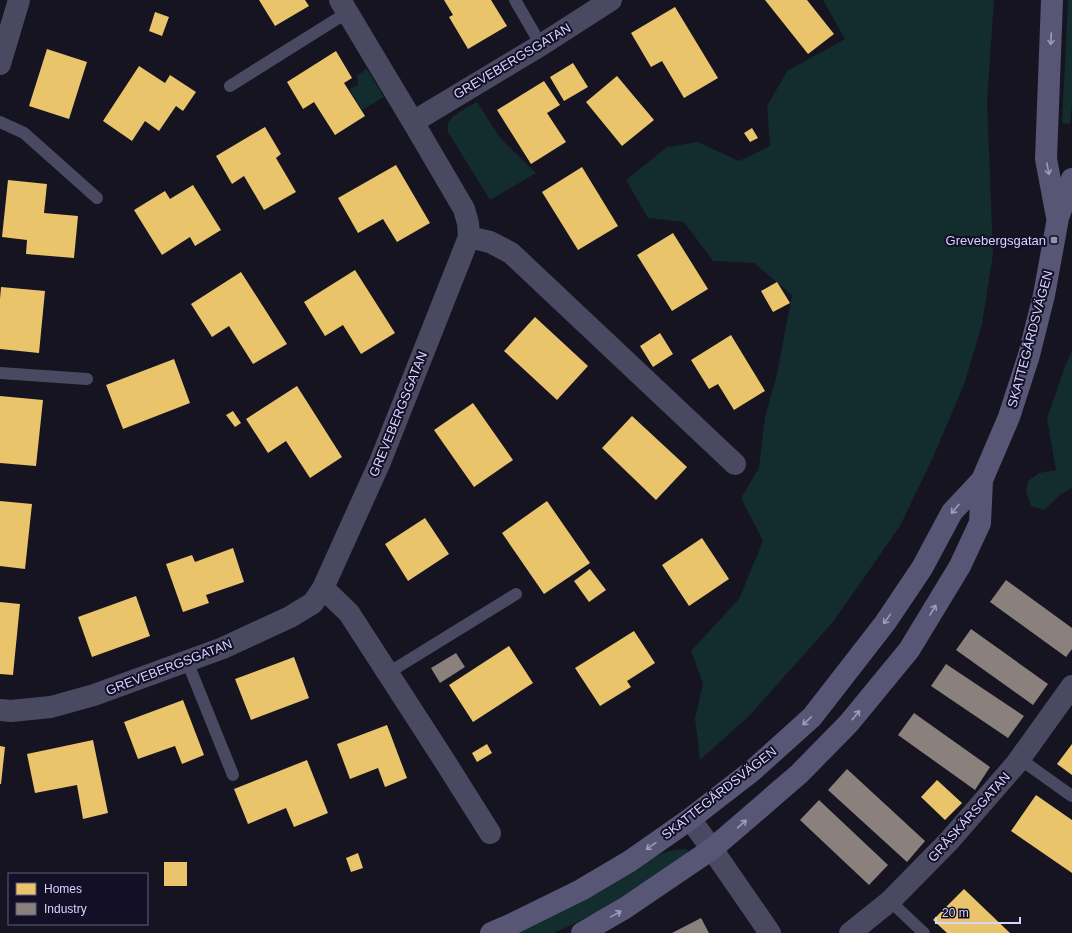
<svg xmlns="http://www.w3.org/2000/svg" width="1072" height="933" viewBox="0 0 1072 933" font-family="Helvetica,sans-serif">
<rect width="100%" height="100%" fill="#161421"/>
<path fill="#132c2d" d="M823,0h171l-7,101 6,153 -11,70 -17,58 -30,71 -35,73 -67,96 -83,93 -50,45 -5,-41 8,-36 -12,-32 48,-52 24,-58 -22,-43 18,-30 6,-51 12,-43 15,-79 -38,-32 -41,-2 -29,-39 -36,-4 -22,-38 41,-33 31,-5 41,19 31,-15 -3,-40 20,-35 58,-32z
M1068,0h4v105l-2,19 -8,-1z
M366,68l18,29 -22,13 -13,-21 9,-4 -1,-10 6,-3z
M477,102l24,37 35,34 -46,27 -42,-68c-1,-4 -1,-8 2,-12 3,-5 21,-15 27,-18z
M1072,350v138l-11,6 -17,16 -13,-4 -5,-15 2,-10 11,-8 17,-3 -9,-52 18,-51z
M684,849l4,1v3l-38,26 -42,27 -16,9 -38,18h-43l147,-78 11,-4z"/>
<path fill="#e9c46a" d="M259,0h46l4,6 -34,20z
M444,0h47l16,26 -39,23 -19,-32 4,-2z
M765,0h42l27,34 -26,20z
M675,7l43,71 -34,20 -22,-37 -11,6 -20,-34z
M155,12l14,5 -7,19 -13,-5z
M47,49l40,13 -18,57 -40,-13z
M336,51l16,27 -8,5 21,33 -30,19 -21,-33 -11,7 -16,-27z
M573,63l15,24 -24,14 -14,-24z
M139,66l26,17 5,-8 26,17 -13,19 -7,-5 -17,25 -14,-10 -13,20 -29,-20z
M617,76l37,44 -32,26 -36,-44z
M544,81l16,24 -13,8 19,29 -35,22 -34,-54z
M265,127l16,27 -5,4 20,34 -32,18 -20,-34 -12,8 -16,-28z
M752,128l6,10 -8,4 -6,-9z
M396,165l34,58 -33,19 -14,-23 -25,14 -20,-35z
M582,167l36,59 -40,24 -36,-58z
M8,180l39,4 -3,29 34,3 -4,42 -48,-4 1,-14 -25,-3z
M193,185l28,45 -26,16 -5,-9 -28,18 -28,-45 31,-19 5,8z
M673,233l35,56 -36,22 -35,-56z
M355,270l40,63 -34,21 -18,-29 -18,11 -21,-34z
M241,272l46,72 -34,20 -24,-38 -17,11 -21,-33z
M777,282l13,21 -17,9 -12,-21z
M1,287l44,4 -6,62 -39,-4v-50z
M535,317l53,49 -31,34 -53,-49z
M660,333l13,21 -20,13 -13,-21z
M731,335l34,56 -31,19 -16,-26 -9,5 -18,-29z
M174,359l16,44 -67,26 -17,-44z
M297,386l45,71 -32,21 -24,-37 -18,12 -22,-34z
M0,396l43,4 -7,66 -36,-3z
M473,403l40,57 -39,27 -40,-57z
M233,411l8,12 -6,4 -9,-12z
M632,416l55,51 -31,33 -54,-52z
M0,501l32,3 -7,65 -25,-3z
M547,501l43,62 -46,31 -42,-61z
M425,518l24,36 -41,27 -23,-37z
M702,538l27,41 -40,27 -27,-41z
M233,548l11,34 -38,13 3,8 -26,9 -17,-48 26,-9 3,7z
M590,569l16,21 -17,12 -15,-21z
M136,596l14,40 -58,21 -14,-40z
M0,602l20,2 -7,71 -13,-1z
M634,631l21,32 -28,18 4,6 -31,19 -25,-38z
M509,646l24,37 -60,39 -24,-37z
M294,657l15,41 -58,22 -16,-41z
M183,700l21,55 -22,9 -7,-18 -37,13 -14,-37z
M387,725l20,53 -22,9 -7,-19 -28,11 -13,-35z
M93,740l15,73 -25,6 -6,-34 -42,8 -8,-39z
M487,744l5,9 -15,9 -5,-9z
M1072,744v31l-15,-11z
M0,746l5,1 -4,37h-1z
M307,760l21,53 -34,14 -8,-19 -38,16 -14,-35z
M937,780l25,23 -17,17 -24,-23z
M1036,795l36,25v53l-61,-42z
M358,853l5,15 -12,4 -5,-14z
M164,862h23v24h-23z
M964,889l46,44h-63l-14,-13z"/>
<path fill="#8a817c" d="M1006,580l66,48v21l-6,8 -76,-55z
M971,629l77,55 -15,21 -77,-55z
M456,653l9,14 -25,16 -9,-15z
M946,664l78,52 -16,22 -77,-52z
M914,713l76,54 -15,23 -77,-55z
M847,769l78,72 -18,21 -79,-72z
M819,800l69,65 -19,20 -69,-65z
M701,918l8,15h-37z"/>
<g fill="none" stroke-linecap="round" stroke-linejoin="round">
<path stroke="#4a4962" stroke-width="12" d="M515,0l26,45
M230,86l118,-74
M0,122l24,11 73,65
M0,373l87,6
M187,661l46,114
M388,673l128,-79
M1020,759l52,37
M890,901l34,32"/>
<path stroke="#4a4962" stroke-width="22" d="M0,64l19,-64
M413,122l128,-77 70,-45
M469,237l21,5 21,11 224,211
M323,588l26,25 95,147 46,73
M0,710l11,1 40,-4 43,-12 129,-47 67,-31 23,-14 10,-15 57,-126 89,-225 -1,-14 -4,-14 -51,-87 -73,-122
M690,819l22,30 58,84
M850,933l40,-32 59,-60 67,-77 56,-78"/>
<path stroke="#575674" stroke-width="22" d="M1052,0l-6,159 11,58
M491,933l21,-9 69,-34 49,-29 60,-42 62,-48 60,-54 73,-94 37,-55 30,-56 30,-32
M582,933l43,-25 87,-59 87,-75 50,-51 60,-73 51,-84 20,-43 2,-43 27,-63 20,-62 15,-60 14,-77 14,-39"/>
</g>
<defs><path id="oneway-shaft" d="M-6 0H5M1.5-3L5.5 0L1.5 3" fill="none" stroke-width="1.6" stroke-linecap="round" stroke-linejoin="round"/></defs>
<g stroke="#9e9bc0">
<use href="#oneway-shaft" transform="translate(1051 39) rotate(92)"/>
<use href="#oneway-shaft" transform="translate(1048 169) rotate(79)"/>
<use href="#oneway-shaft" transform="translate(955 509) rotate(131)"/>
<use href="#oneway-shaft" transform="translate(933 610) rotate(-59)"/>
<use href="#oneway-shaft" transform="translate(887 619) rotate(125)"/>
<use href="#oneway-shaft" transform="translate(856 715) rotate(-51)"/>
<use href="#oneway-shaft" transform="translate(807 721) rotate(137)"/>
<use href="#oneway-shaft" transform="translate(742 824) rotate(-41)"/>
<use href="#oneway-shaft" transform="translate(651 846) rotate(145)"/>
<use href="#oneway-shaft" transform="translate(616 914) rotate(-29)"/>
</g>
<rect fill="#9591b1" stroke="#130f26" stroke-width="1.5" x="1050" y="236" width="8" height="8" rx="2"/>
<g text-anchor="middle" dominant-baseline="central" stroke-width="4" stroke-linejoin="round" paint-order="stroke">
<g font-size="13" fill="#d9d4ff" stroke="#130f26">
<text transform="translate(512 61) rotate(-31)">GREVEBERGSGATAN</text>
<text transform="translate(1030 339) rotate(-75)">SKATTEGÅRDSVÄGEN</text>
<text transform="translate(398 414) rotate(-68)">GREVEBERGSGATAN</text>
<text transform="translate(169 667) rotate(-21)">GREVEBERGSGATAN</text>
<text transform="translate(719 793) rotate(-38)">SKATTEGÅRDSVÄGEN</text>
<text transform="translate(969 817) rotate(-48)">GRÅSKÄRSGATAN</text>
</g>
<g font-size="13" fill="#d9d4ff" stroke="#130f26" text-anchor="end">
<text x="1046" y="240">Grevebergsgatan</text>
</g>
</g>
<rect x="8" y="873" width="140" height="52" fill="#130f26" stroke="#625e7d"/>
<rect x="16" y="883" width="20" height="12" fill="#e9c46a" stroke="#625e7d"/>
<text x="44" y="893" font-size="12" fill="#d9d4ff">Homes</text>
<rect x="16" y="903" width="20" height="12" fill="#8a817c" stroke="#625e7d"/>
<text x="44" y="913" font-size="12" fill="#d9d4ff">Industry</text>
<path d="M936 917v6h84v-6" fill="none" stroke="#d9d4ff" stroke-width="2"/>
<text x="942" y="917" font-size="12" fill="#d9d4ff" stroke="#130f26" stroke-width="3" paint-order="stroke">20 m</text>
</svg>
